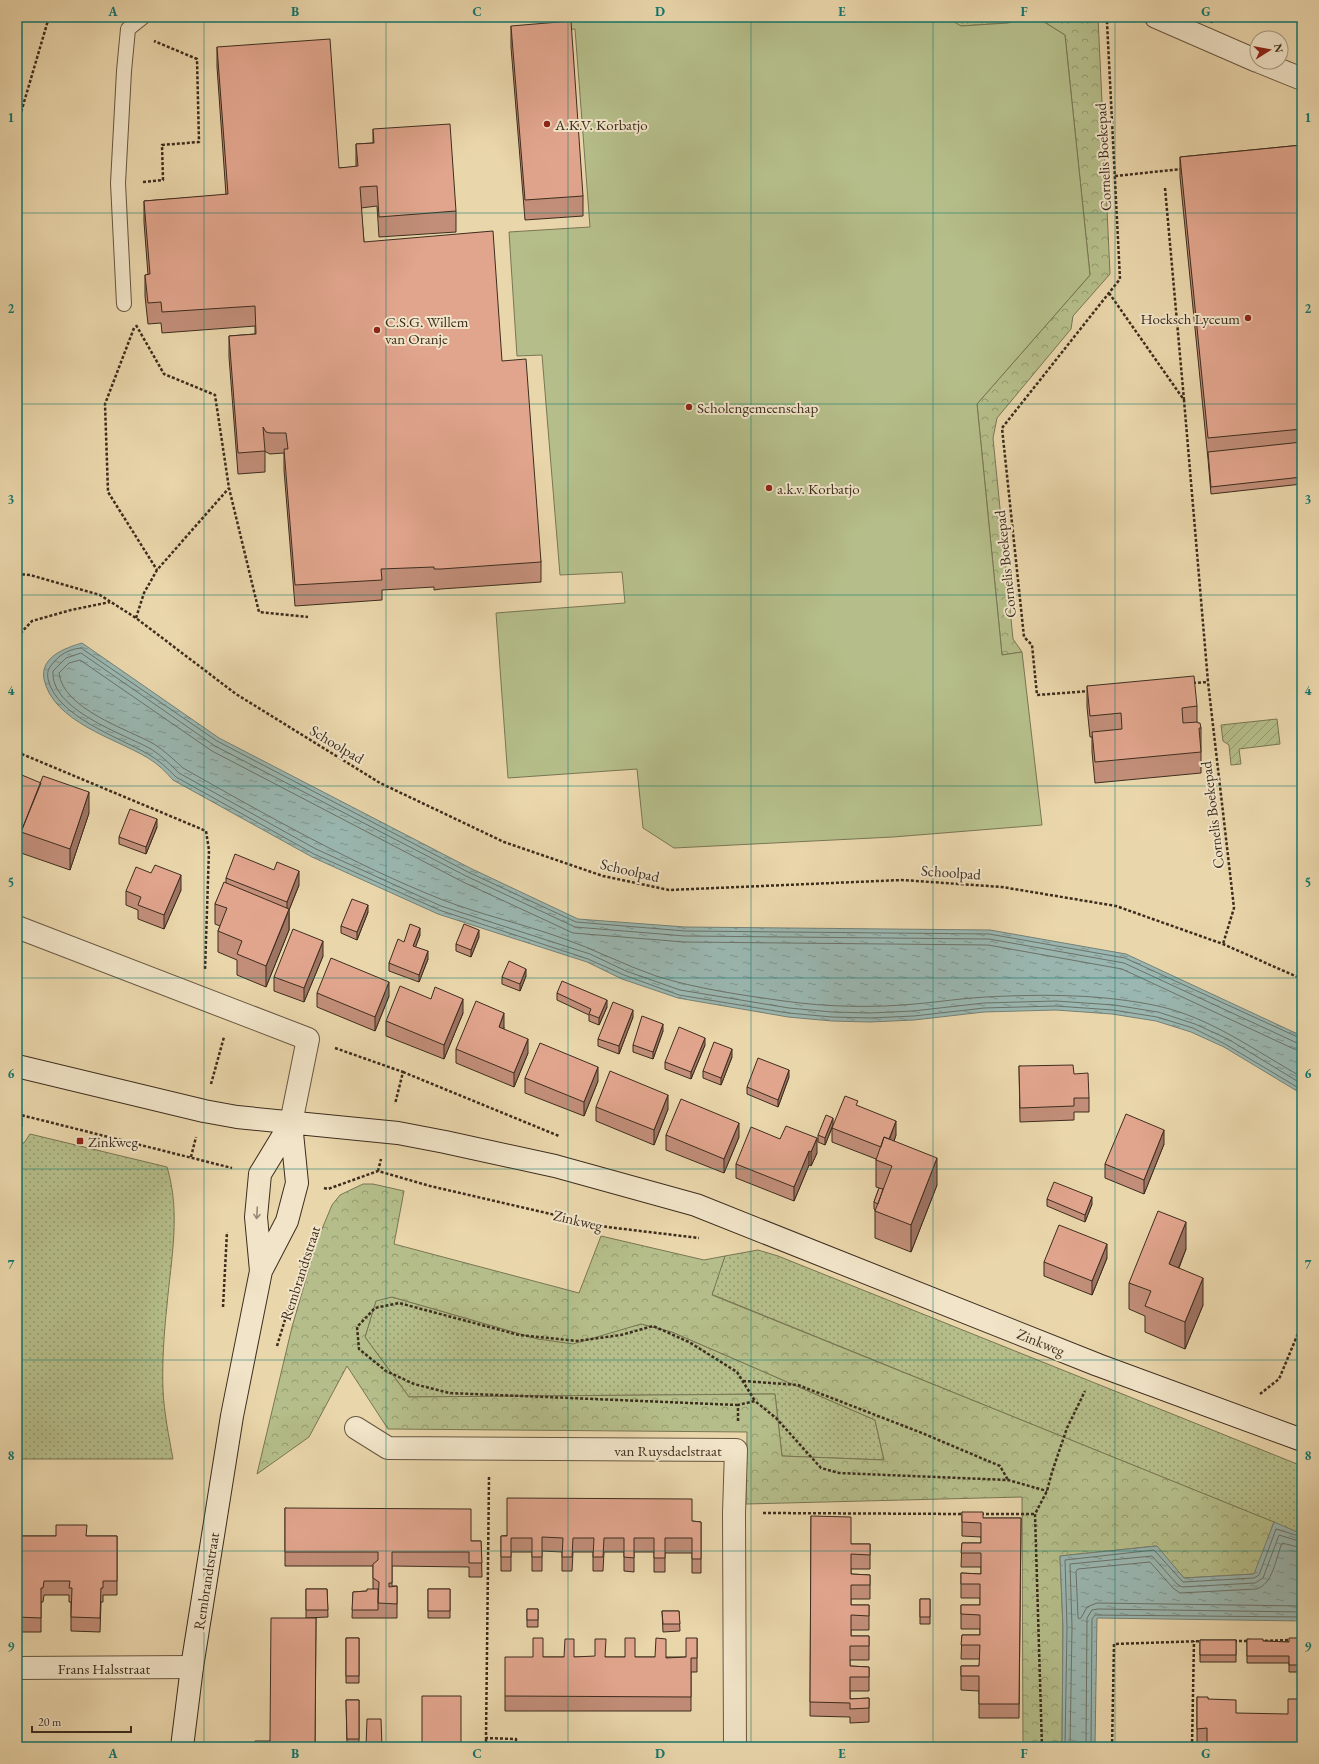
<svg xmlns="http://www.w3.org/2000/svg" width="1319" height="1764" viewBox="0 0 1319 1764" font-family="'EB Garamond',serif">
<defs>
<pattern id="grass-dots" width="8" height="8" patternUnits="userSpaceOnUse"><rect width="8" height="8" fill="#b5be8a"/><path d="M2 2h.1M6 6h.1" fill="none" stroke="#949b70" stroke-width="1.8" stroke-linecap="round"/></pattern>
<pattern id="forest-crowns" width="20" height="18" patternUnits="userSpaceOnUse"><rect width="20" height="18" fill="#b5be8a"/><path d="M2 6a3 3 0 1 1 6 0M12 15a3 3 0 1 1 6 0" fill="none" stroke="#949b70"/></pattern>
<pattern id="garden-furrows" width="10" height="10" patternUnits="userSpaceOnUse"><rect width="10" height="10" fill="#b5be8a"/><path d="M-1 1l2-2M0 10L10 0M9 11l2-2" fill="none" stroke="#949b70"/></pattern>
<pattern id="water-ripples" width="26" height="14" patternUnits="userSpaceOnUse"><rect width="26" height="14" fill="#9ab7b1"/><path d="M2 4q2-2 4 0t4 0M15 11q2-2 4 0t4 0" fill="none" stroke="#7f958f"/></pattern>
</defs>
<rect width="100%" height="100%" fill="#ead6ab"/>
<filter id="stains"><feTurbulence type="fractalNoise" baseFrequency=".005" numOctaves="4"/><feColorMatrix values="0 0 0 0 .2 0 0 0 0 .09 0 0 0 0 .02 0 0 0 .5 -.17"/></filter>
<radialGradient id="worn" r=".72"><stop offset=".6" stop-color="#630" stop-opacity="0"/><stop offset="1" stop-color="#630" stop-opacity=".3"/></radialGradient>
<path fill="url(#grass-dots)" stroke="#797654" d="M30,1134l137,33c14,46 4,92 0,138 -3,28 -5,57 -4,85 1,23 6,47 10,69h-156v-317l7,1z
M758,1250l20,6 524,210v68l-591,-240 14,-38z
M392,1297l146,42 72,-7 31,-8 31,8 203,88 9,40 -102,-4 -7,-62 -366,3 -44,-60 11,-37z"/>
<path fill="url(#forest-crowns)" stroke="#797654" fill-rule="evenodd" d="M946,17h82l-20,6 -48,3z
M1036,17h62l12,257 -37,42 -2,13 -74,89 -4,20 20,201 9,13 -20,3 -25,-251 113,-129 -25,-240z
M363,1184h10l31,7 -10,53 185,49 22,-57 103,24 21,-4 -13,39 562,227 -19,52 -71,4 -28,-32 -96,10 3,71 -1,120h-39l-1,-250 -276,7 1,-72 -359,-3 -41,-63 -38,71 -52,37 35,-147 25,-86 15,-36 8,-10zM392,1297l146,42 35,5 68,-20 31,8 203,88 9,40 -102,-4 -7,-62 -366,3 -44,-60 11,-36z"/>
<path fill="#b5be8a" stroke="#797654" d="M551,17h395l15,9 47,-3 20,-6h8l29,18 25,240 -113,129 25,251 20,-3 20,173 -149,12 -219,11 -31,-20 -6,-59 -129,9 -12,-165 129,-10 -3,-31 -62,3 -18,-220 -25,1 -8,-124 81,-5 -15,-198 -22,2z"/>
<path fill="url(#garden-furrows)" stroke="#797654" d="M1277,719l3,25 -41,5 2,15 -10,1 -2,-20 -6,-4 -2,-16z"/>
<path fill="url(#water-ripples)" stroke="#758076" d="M82,643l137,95 251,130 108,51 107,8 305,3 136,24 176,82v58l-78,-47 -33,-15 -35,-11 -44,-7 -56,-4 -72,2 -70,8 -44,2 -38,-1 -44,-4 -110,-19 -56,-19 -35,-17 -149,-48 -126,-57 -139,-77c-8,-9 -15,-16 -25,-22 -33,-20 -95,-36 -104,-79 -4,-22 21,-31 38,-36z
M1274,1522l28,12v87l-205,-3 -2,129h-33l1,-120 -3,-71 97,-10 27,32 70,-4z"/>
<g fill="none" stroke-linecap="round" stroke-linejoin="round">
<path stroke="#6c7268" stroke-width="1" d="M1302,1039l-177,-81 -136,-24 -304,-3 -109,-9 -108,-50 -251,-131 -136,-93c-11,1 -21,6 -28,15 -5,6 -6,9 -5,16 8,37 70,58 100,75 11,6 19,14 28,23l138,77 125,56 149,49 36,16 55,20 109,18 44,4 38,1 44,-2 70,-8 72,-2 57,4 44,7 36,11 32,16 77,46
M1302,1044l-5,-1 -173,-80 -135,-24 -304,-3 -110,-9 -109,-51 -251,-130 -134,-93 -15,5 -13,13c-3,39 71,63 98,78 11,7 19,15 28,24l137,76 125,57 149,48 36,17 54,19 109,18 43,4 38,1 43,-2 71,-8 72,-2 58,4 44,7 37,12 33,15 74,45
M1302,1050l-8,-1 -172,-80 -134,-24 -304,-3 -111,-9 -110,-51 -251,-131 -132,-91 -11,3 -10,10c4,36 68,56 95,71 11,7 19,15 29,24 85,48 169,96 260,132 39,15 80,24 119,38 32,11 62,27 94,38 42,13 85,19 128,25 43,6 88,7 131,3 24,-2 48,-6 71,-7 57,-3 116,-3 172,9 54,12 97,45 144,71
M1302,1548l-20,-5c-6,14 -9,42 -26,46l-76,4 -7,-5 -23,-26 -72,7 -2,2 2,46 1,2 2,-1 6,-11 10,-4 205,3
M1065,1747l2,-120 -2,-67 89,-10 29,32 71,-4 5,-3 17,-46 26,8
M1070,1747l2,-120 -2,-63 82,-8 25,28 5,3 73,-4 8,-5 16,-43 23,7
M1086,1747l1,-129 5,-8 6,-1 204,3
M1091,1747l1,-128 3,-4 207,2"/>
<g stroke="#685741" stroke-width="16">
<path id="lane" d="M124,304l-6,-121 6,-112 4,-42 15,-12"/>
</g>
<g stroke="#685741" stroke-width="24">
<path id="street" d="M1156,17l101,44
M1260,62l42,17
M17,927l291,112 -17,84
M356,1428l32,20 348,2 -2,63 1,234
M17,1668l175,-1"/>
</g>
<g stroke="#3d2d1e" stroke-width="24">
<path id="secondary" d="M17,1066l187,45 33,6 161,16 47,9 110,24 141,39 402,160 204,75
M261,1271l26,-50 10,-38 -6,-60
M182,1747l10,-80 40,-251 29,-145 -5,-54 4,-43 31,-51"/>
</g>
<path stroke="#3d2d1e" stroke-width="2.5" stroke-dasharray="3 2" stroke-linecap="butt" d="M17,126l32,-109
M1115,176l67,-7
M143,182l20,-2 -1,-35 37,-3 -2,-83 -43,-18
M1165,188l19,212
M1109,293l75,107 24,282 26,226 -11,36
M136,325l28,49 51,21 14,93 30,124 49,5
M134,328l-29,76 3,88 49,78
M17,574l13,1 70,20 36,23 100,76 144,89 124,59 99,34 66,14 233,-10 100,7 114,19 107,38 79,35
M136,618l8,-25 13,-23 72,-82
M17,637l15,-16 39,-11 39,-8
M1193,683l15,-1
M1090,691l-53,4 -5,-50 -8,-8 -22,-209 118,-149 -13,-257 3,-5
M17,752l189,79 3,19 -4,120
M335,1048l68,24 -8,32
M403,1072l156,64
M211,1084l13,-47
M17,1114l215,54
M191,1157l5,-20
M378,1171l3,-12
M324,1188l4,1 50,-18 52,15 177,41 92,11
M223,1307l4,-75
M277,1346l30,-99
M743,1381l55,4 124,48 78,33 8,14
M1260,1394l19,-15 23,-55
M738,1405l-289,-12 -35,-9 -28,-13 -27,-22 -2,-22 18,-19 24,-5 120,32 58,6 44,-6 32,-9 36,16 48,30 18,29
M738,1421v-16l17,-4 21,17 45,50 18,5 169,7 39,11
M489,1477l-3,261 30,1v8
M763,1513l201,1
M981,1514h54
M1234,1641h15
M1260,1641l31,-1
M486,1747v-9
M1042,1747l-7,-233 12,-23 5,-19 15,-44 18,-37
M1112,1747l2,-103 89,-3
M1192,1747l2,-106"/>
<use href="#lane" stroke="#f1e4c8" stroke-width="14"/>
<use href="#street" stroke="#f1e4c8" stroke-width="22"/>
<use href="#secondary" stroke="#f1e4c8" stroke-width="22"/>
</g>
<path fill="#c28e79" stroke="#3d2d1e" d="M1203,17h13l-4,6z
M1285,17h17v6z
M511,26l72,170v20l-58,4 -14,-173z
M217,47l122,121 17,-1v-23l17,-1v-14l83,82v21l-77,5 -2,-31 -16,2 3,34 138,119 39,201v20l-100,7 -7,1v-3l-52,3v10l-87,6 -11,-136v-17l-14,1 -4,-2 -1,-1v21l-27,2 -9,-117v-21l26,-2v-8l-93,7 -1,-10 -13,1 -3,-28v-21h3l-4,-53v-21l82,-6 -9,-128z
M1302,145v339l-91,10 -3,-35 -28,-282v-20z
M1087,686l110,20v16l1,1 3,5v45l-106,10 -3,-31v-15h-2l-3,-30z
M17,773l72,40 -19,57 -49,-17 -3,5h-1z
M157,827l-11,27 -27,-10v-7z
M226,878l73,7 -10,25v20l-23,57 -29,-12v-15l-19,-8v-21l2,-5 -5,-2v-20l11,-21z
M181,890l-17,39 -26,-10v-9l-12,-5v-14z
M368,912l-11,28 -16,-7v-7z
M420,935l-5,12 13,12 -9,23 -30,-11v-8l15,-21z
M479,937l-8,20 -15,-6v-7z
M323,956l-19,46 -30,-11v-14z
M526,976l-6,15 -18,-7v-7z
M317,993l72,3 -14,35 -58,-24z
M557,993l50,14 -8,18 -10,-4v-6l-32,-15z
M431,999l32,14 -19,46 -58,-23v-15z
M633,1017l-14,37 -21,-8v-7z
M504,1027v2l24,24 -14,34 -58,-24v-14z
M663,1031l-10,28 -20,-7v-7z
M705,1045l-14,34 -26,-10v-7z
M732,1057l-11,28 -18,-7v-7z
M1019,1066l55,8 15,24v14h-15v8l-54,2z
M789,1077l-11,30 -31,-13v-7z
M525,1078l73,3 -14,35 -59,-23z
M858,1106l38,29 -2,6 43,44 -26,67 -36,-14v-28l-1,-1v-7l5,-14 -3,-1v-28l-44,-17v-14z
M596,1107l72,2 -14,36 -58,-24z
M17,1116l5,9 -4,14 -1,-1z
M833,1125l-8,20 -7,-3v-7z
M666,1135l73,2 -15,36 -58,-23z
M780,1139l37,14 -6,13 -2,-1 -15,36 -58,-23v-14z
M1164,1144l-20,50 -39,-16v-14z
M1047,1199l45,5 -7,18 -38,-16z
M1186,1249l-7,19 24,37 -18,44 -40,-17v-16l-16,-7v-26z
M1107,1258l-15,37 -48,-19v-14z
M17,1480h1v20h-1z
M285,1508l186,33h10l1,36h-13v-10l-77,-1v20h5v32h-45l1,-26 14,-1 6,-2v-23h-88z
M962,1512l21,6h38l-2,200h-40v-27l-18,-1v-24h18l1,-7h-19l1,-24h18v-6h-19v-24h19v-7h-19v-25l20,1v-7h-20l1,-24h19v-6l-19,-1z
M811,1516l40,28h19v25h-19v5l19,1v24h-19v6h18v25h-18v6h18v24h-19v6l19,1v24h-19v8l19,-1v24l-19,1v-6l-40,-1z
M692,1521l9,1v51h-9v-20h-27v19h-11v-20h-20v20l-10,-1v-19h-20l-1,19h-10v-19h-20l-1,19h-10v-19l-20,-1v20h-10v-19h-21v19h-10v-35z
M17,1536h100v59h-14v7h-2l-1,30 -29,-1v-29h-2v-7h-25l-1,7h-2v30h-24z
M306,1589h21l1,28 -22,1z
M428,1589h22v29h-22z
M920,1599h10v25h-10z
M527,1609h11v18h-11z
M662,1611h17l1,20 -17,1z
M316,1618l-1,129h-60l15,-6z
M346,1638h13v45h-13z
M697,1638v34h-6v39h-186v-15l38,-39h143z
M1302,1638v34h-13v-9h-42v-24l16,2 26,1z
M1200,1640h36v22h-36z
M1197,1697l11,2 94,48 -95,-4h-10z
M346,1700h13v46h-12z"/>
<path fill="#9e7463" stroke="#3d2d1e" d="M1212,17h4l-4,6z
M89,792v21l-19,57v-21z
M157,819v8l-11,27v-7z
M21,839v14l-3,5v-14z
M299,871v14l-10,25v20l-23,57v-21l21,-51v-13z
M181,875v15l-17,39v-14z
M368,905v7l-11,28v-8z
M420,928v7l-7,19v-8z
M479,930v7l-8,20v-7z
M323,941v15l-19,46v-14z
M428,951v8l-9,23v-7z
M526,969v7l-6,15v-7z
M389,982v14l-14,35v-14z
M463,999v14l-19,46v-14z
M607,1000v7l-8,18v-7z
M633,1010v7l-14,37v-8z
M504,1013v14l-5,14v-14z
M663,1024v7l-10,28v-7z
M705,1038v7l-14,34v-7z
M528,1039v14l-14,34v-14z
M732,1049v8l-11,28v-7z
M598,1067v14l-14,35v-14z
M789,1070v7l-11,30v-7z
M668,1095v14l-14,36v-15z
M22,1118v7l-4,14v-7z
M833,1118v7l-8,20v-7z
M896,1121v14l-10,28v-14z
M739,1123v14l-15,36v-14z
M1164,1130v14l-20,50v-14z
M817,1138v15l-6,13v-14z
M809,1151v14l-15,36v-14z
M937,1158v27l-26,67v-27z
M1092,1197v7l-7,18v-7z
M1186,1222v27l-17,42v-27z
M1107,1244v14l-15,37v-14z
M1203,1278v27l-18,44v-27z"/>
<path fill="#e1a58d" stroke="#3d2d1e" d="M571,21l12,175 -58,4 -14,-174z
M330,39l9,129 19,-2 -2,-22 18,-1 -1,-14 77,-5 6,87 -77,6 -2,-31 -17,1 4,55 129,-11 9,130 24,-2 15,203 -100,7h-7v-2l-53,2 1,11 -87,5 -11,-136h4l-2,-16h-16l-4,-1 -3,-5 2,24 -27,2 -9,-117 27,-2 -1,-28 -93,6 -1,-10 -13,1 -3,-28 5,-1 -6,-73 84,-7 -11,-147z
M1302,145v284l-94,9 -28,-281z
M1302,442v35l-91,10 -3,-35z
M1194,676l3,30 -15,2 1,15 15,-1v1h2l1,5h-2l2,24 -106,10 -3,-30 30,-3 -1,-16 -31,3 -3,-30z
M17,773l24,10 -20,49v7l-3,5h-1z
M43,776l46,16 -19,57 -49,-17z
M130,809l27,10 -11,28 -27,-10z
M235,854l39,16 3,-8 22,9 -12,31 -61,-24z
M155,865l26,10 -17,40 -26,-10 3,-8 -15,-6 10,-24 15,6z
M224,882l65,27 -23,57 -29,-12 5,-13 -24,-10 9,-23 -12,-4z
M352,899l16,6 -11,27 -16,-6z
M410,924l10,4 -7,18 15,5 -9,24 -30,-12 9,-24 6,3z
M464,924l15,6 -8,20 -15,-6z
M293,929l30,12 -19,47 -30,-11z
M331,958l58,24 -14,35 -58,-24z
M509,961l17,8 -6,15 -18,-7z
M562,981l45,19 -8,18 -10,-4 2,-5 -34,-16z
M400,986l31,13 4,-12 28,12 -19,46 -58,-24z
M476,1001l28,12 -5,14 29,12 -14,34 -58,-24z
M613,1002l20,8 -14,36 -21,-7z
M642,1016l21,8 -10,28 -20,-7z
M679,1027l26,11 -14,34 -26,-10z
M714,1042l18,7 -11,29 -18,-7z
M540,1043l58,24 -14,35 -59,-24z
M758,1058l31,12 -11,30 -31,-13z
M1073,1065l1,9 14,-1 1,25h-15v8l-54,2 -1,-42z
M610,1071l58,24 -14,35 -58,-23z
M845,1096l13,5 -2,4 40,16 -7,18 -5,-2 -3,10 -49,-19z
M681,1099l58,24 -15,36 -58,-24z
M1126,1114l38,16 -20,50 -39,-16z
M826,1115l7,3 -8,20 -7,-3z
M17,1116l5,2 -4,14 -1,-1z
M786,1126l31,12 -6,14 -2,-1 -15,36 -58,-23 15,-37 29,12z
M884,1137l53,21 -26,67 -36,-14 17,-45 -16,-6z
M1054,1182l38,15 -7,18 -38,-16z
M879,1188l4,1 -5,15 -4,-2z
M1158,1211l28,11 -17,42 34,14 -18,44 -40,-16 6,-15 -22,-8z
M1059,1225l48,19 -15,37 -48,-19z
M17,1480h1v13h-1z
M507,1498l185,1v22l9,1v37h-9v-21h-27v20h-11v-20h-20v20l-10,-1v-19h-20l-1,19h-10l1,-19h-21l-1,19h-10l1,-19 -21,-1v20h-10v-19h-21v19h-10v-21h6z
M285,1508l186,1v32h10l1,22h-13v-11h-77v31h-3v4l8,-1v18l-19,-1 1,-21 -6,-4v-14l5,-4v-8h-93z
M962,1512h21v6h38l-2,186h-40v-28h-18v-10h18l1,-21h-19l1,-10h18v-20l-19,-1v-9h19v-21h-19v-11l20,1v-21h-20l1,-10h19v-20l-19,-1z
M811,1516l40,1v27h19v11l-19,-1v20l19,1v10h-19v20h18v11l-18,-1v21h18v10h-19v20l19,1v10h-19v22l19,-1v10l-19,1v-6l-40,-1z
M56,1525h31l-1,11h31v45h-14v7h-2l-1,30 -29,-1 1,-29h-3l1,-7h-26l-1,7h-2v30l-24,-1v-81h39z
M306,1589h21l1,21h-22z
M367,1589h11v21h-26l1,-18 14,-1z
M428,1589h22v22h-22z
M920,1599h10v18h-10z
M527,1609h11v11h-11z
M662,1611h17l1,13h-17z
M271,1618h45l-1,127h-15v2h-45v-6h15z
M346,1638h13v38h-13z
M533,1638h10v19h21l1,-18h9v18l21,-1v-17h11l-1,18h20v-19h10v19h20l1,-19 10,1v19l20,-1v-19h11v20h-6v39l-186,-1v-39h28z
M1289,1638h13v27h-13v-9h-42v-17h16v2l26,1z
M1200,1640h36v15h-36z
M422,1696h39v51h-39z
M1197,1697h11v2l28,1v13l52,1v-15h14v48h-95v-19l-10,1z
M346,1700h13v39h-12z
M367,1719h14l1,28h-16z"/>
<defs><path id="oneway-shaft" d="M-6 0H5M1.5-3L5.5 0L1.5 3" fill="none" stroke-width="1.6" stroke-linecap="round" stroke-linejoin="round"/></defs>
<use stroke="#978873" href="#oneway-shaft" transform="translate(257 1213) rotate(93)"/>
<path fill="none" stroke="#0f766e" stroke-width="1" stroke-opacity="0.55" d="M204,17v1730M386,17v1730M568,17v1730M751,17v1730M933,17v1730M1115,17v1730M17,213h1285M17,404h1285M17,595h1285M17,786h1285M17,978h1285M17,1169h1285M17,1360h1285M17,1551h1285"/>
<g fill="#8f2418" stroke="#f1e4c8" stroke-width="1.5">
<circle cx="547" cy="124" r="4"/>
<circle cx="1248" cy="318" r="4"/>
<circle cx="377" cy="330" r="4"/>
<circle cx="689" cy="407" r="4"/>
<circle cx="769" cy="488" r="4"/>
<rect x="76" y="1137" width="8" height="8" rx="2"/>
</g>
<g text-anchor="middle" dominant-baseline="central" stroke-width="4" stroke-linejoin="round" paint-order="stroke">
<g font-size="15" fill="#3d2d1e" stroke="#f1e4c8" text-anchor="start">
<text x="555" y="124">A.K.V. Korbatjo</text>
<text x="1240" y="318" text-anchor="end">Hoeksch Lyceum</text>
<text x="385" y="321">C.S.G. Willem<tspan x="385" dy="17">van Oranje</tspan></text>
<text x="697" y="407">Scholengemeenschap</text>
<text x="777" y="488">a.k.v. Korbatjo</text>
<text x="88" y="1141">Zinkweg</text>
</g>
<g font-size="15" fill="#3d2d1e" stroke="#f1e4c8">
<text transform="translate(1103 157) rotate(-93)">Cornelis Boekepad</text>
<text transform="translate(1005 564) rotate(-96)">Cornelis Boekepad</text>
<text transform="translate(337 744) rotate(31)">Schoolpad</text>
<text transform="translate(1212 815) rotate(-97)">Cornelis Boekepad</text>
<text transform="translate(630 870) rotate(13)">Schoolpad</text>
<text transform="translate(951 872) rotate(4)">Schoolpad</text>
<text transform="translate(578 1220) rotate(13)">Zinkweg</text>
<text transform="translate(300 1273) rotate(-72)">Rembrandtstraat</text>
<text transform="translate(1041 1342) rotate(22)">Zinkweg</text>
<text x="668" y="1450">van Ruysdaelstraat</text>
<text transform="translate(206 1581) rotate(-81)">Rembrandtstraat</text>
<text x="104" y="1668">Frans Halsstraat</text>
</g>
</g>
<rect width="1319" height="1764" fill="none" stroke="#ead6ab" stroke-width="44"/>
<g transform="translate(1269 50) rotate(79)"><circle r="19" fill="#f1e4c8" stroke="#a99b84"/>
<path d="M0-3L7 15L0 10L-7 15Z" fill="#8f2418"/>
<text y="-6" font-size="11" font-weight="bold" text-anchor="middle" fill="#3d2d1e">N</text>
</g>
<path d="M32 1726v6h99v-6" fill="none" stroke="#3d2d1e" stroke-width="2"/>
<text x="38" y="1726" font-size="12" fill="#3d2d1e" stroke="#f1e4c8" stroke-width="3" paint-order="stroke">20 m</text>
<rect x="22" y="22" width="1275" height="1720" fill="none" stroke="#0f766e" stroke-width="1.5"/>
<g font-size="13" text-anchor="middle" font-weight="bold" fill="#0f766e">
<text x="113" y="16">A</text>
<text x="295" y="16">B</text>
<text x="477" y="16">C</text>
<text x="660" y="16">D</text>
<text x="842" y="16">E</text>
<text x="1024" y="16">F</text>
<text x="1206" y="16">G</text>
<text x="11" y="122">1</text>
<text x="1308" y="122">1</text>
<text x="11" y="313">2</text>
<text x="1308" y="313">2</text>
<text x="11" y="504">3</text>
<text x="1308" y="504">3</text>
<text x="11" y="695">4</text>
<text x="1308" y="695">4</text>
<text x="11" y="887">5</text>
<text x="1308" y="887">5</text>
<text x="11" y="1078">6</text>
<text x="1308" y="1078">6</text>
<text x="11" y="1269">7</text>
<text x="1308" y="1269">7</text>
<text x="11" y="1460">8</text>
<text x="1308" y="1460">8</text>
<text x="11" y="1651">9</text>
<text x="1308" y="1651">9</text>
<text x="113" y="1758">A</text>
<text x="295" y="1758">B</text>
<text x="477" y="1758">C</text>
<text x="660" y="1758">D</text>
<text x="842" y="1758">E</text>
<text x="1024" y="1758">F</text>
<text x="1206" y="1758">G</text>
</g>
<rect width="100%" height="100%" filter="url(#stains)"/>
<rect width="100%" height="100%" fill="url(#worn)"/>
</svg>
